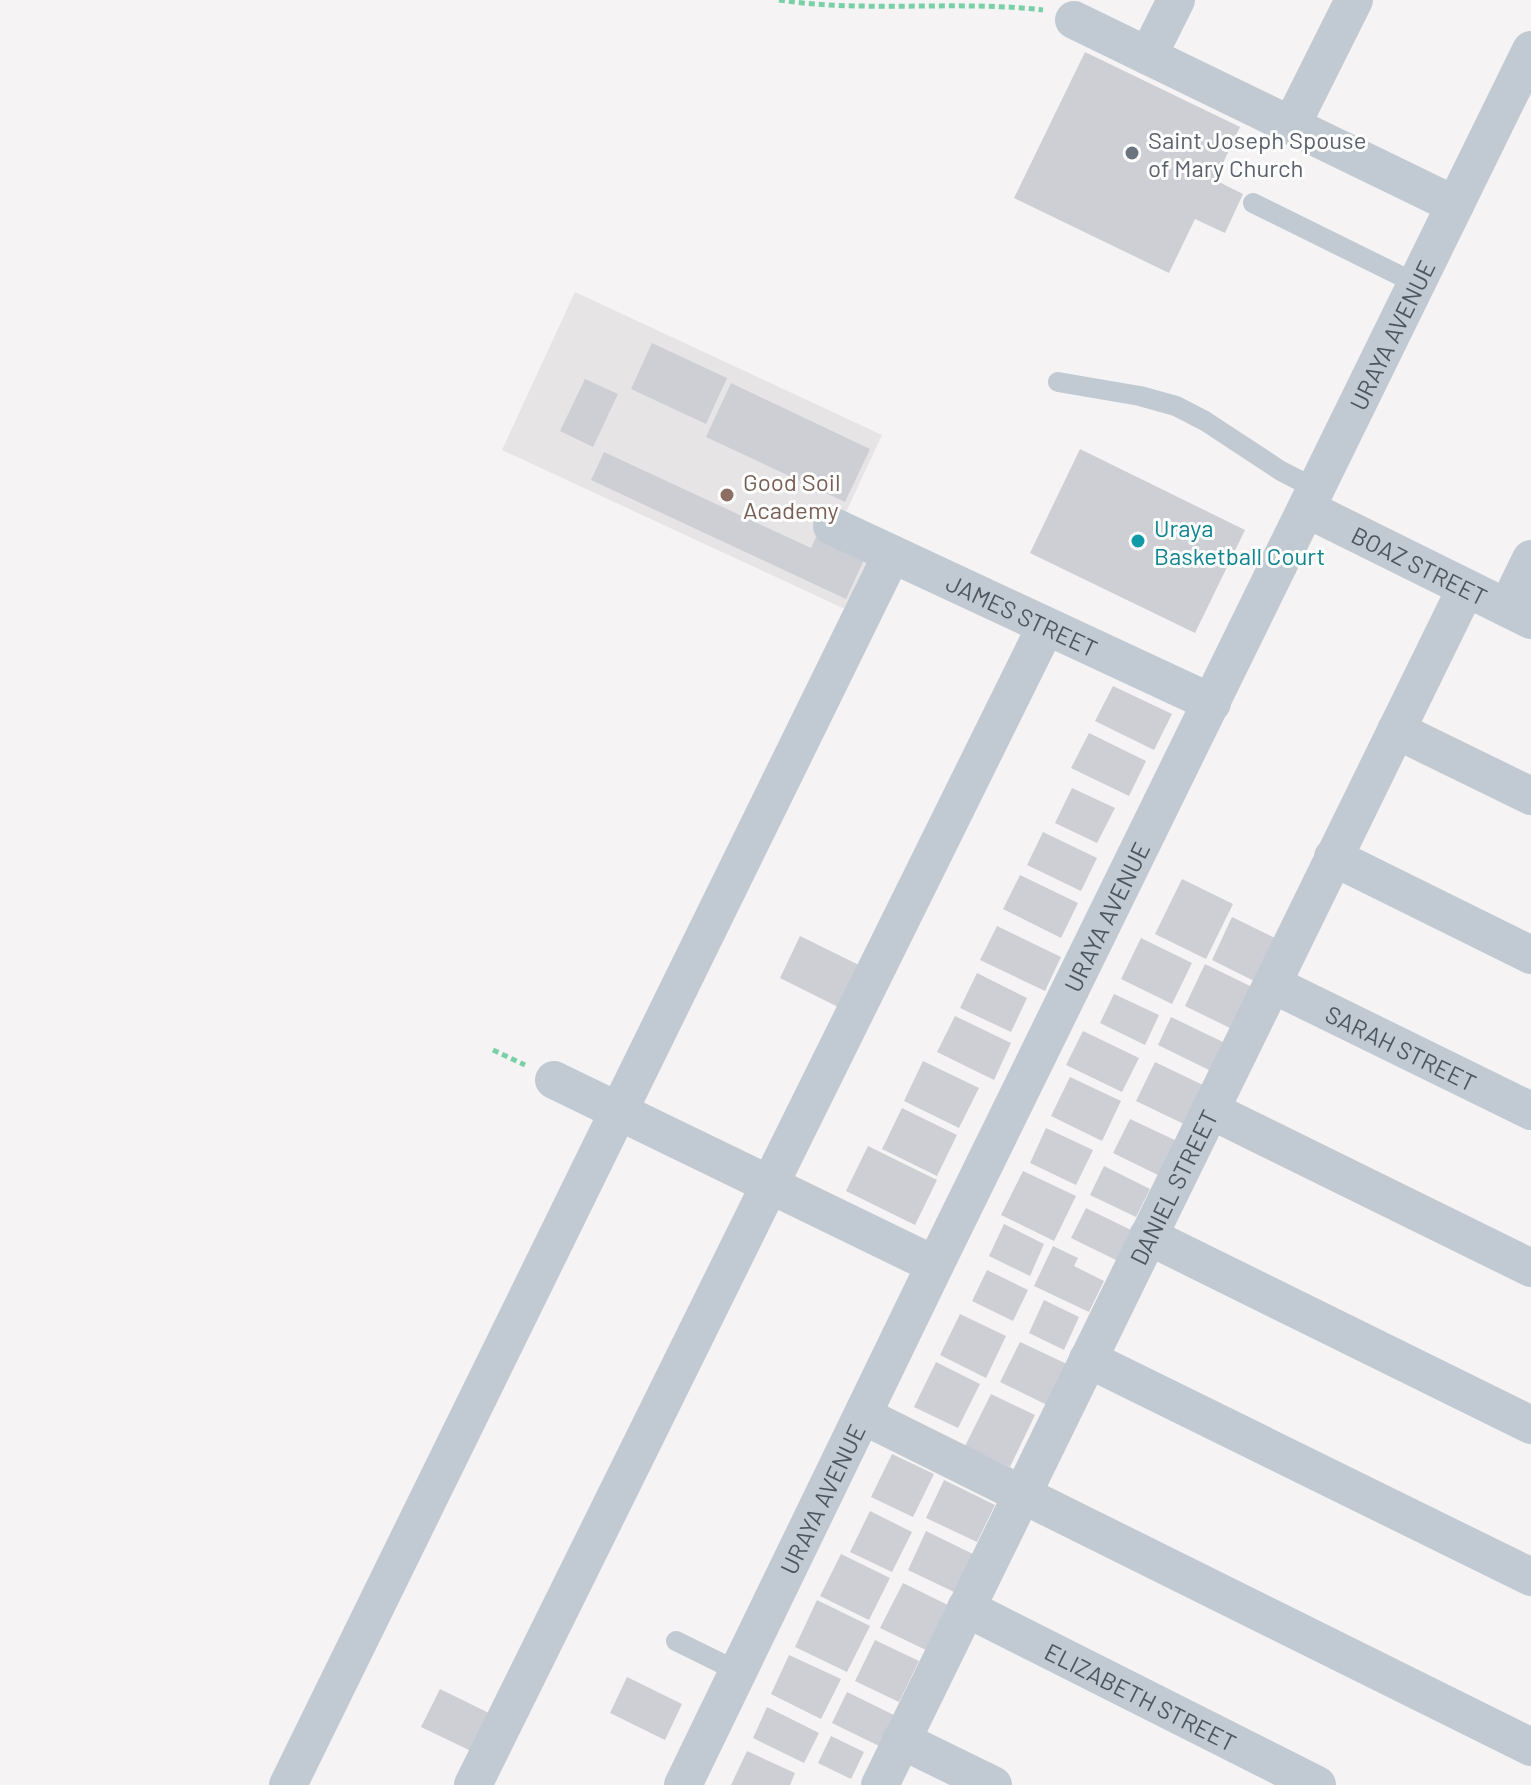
<svg xmlns="http://www.w3.org/2000/svg" width="1531" height="1785" viewBox="0 0 1531 1785" font-family="Barlow,sans-serif">
<rect width="100%" height="100%" fill="#f5f3f3"/>
<path fill="#e6e4e5" d="M575,292l307,143 -49,105 38,19 -24,51 -345,-160z"/>
<path fill="#cdcfd5" d="M1085,52l155,75 -25,53 28,14 -18,39 -30,-14 -26,54 -155,-75z
M652,343l75,35 -21,46 -75,-35z
M585,379l33,15 -25,53 -33,-16z
M731,383l139,66 -25,53 -139,-65z
M1080,449l165,81 -50,103 -165,-80z
M604,452l207,96 5,-11 48,23 -18,39 -255,-119z
M1113,686l59,28 -18,36 -59,-29z
M1089,733l57,28 -17,35 -58,-28z
M1072,788l43,20 -18,35 -42,-20z
M1043,832l54,26 -16,33 -54,-26z
M1020,875l58,28 -17,35 -58,-29z
M1182,879l51,25 -27,55 -51,-25z
M1232,917l47,23 -21,43 -46,-23z
M997,926l64,31 -16,34 -65,-31z
M800,936l61,30 -21,42 -60,-30z
M1141,938l51,25 -20,41 -51,-25z
M1205,964l47,23 -20,42 -47,-23z
M977,973l50,25 -16,34 -51,-24z
M1114,994l45,21 -14,30 -45,-22z
M955,1016l56,27 -17,37 -57,-28z
M1171,1017l54,26 -14,28 -53,-26z
M1083,1031l56,27 -17,34 -56,-27z
M923,1061l56,27 -20,40 -55,-27z
M1155,1062l54,26 -19,39 -54,-26z
M1070,1077l51,24 -19,40 -51,-25z
M902,1108l55,27 -20,41 -55,-27z
M1130,1119l49,23 -17,35 -49,-24z
M1046,1128l47,22 -17,35 -46,-22z
M868,1146l69,34 -22,45 -69,-34z
M1104,1166l46,23 -14,28 -46,-22z
M1023,1171l53,25 -22,45 -53,-26z
M1086,1208l49,24 -15,30 -49,-24z
M1004,1224l40,20 -14,32 -41,-20z
M1053,1246l25,12 -4,8 30,15 -15,31 -55,-26z
M987,1270l41,20 -15,31 -41,-20z
M1044,1300l35,17 -15,33 -35,-17z
M960,1314l46,22 -20,42 -46,-23z
M1020,1342l47,22 -20,41 -47,-23z
M936,1362l44,22 -22,44 -44,-21z
M991,1394l44,21 -25,52 -45,-21z
M892,1454l42,20 -21,43 -42,-20z
M944,1480l51,25 -18,37 -51,-24z
M870,1511l42,21 -20,40 -42,-20z
M926,1531l47,23 -19,38 -46,-22z
M841,1554l49,24 -21,42 -49,-24z
M903,1583l45,22 -22,45 -46,-22z
M817,1600l53,26 -23,46 -52,-25z
M875,1640l44,21 -20,41 -44,-21z
M789,1655l52,24 -20,40 -50,-25z
M627,1677l55,27 -17,36 -55,-27z
M440,1689l51,25 -18,38 -52,-25z
M847,1692l47,23 -15,31 -47,-23z
M767,1707l52,26 -15,30 -51,-25z
M831,1736l33,16 -13,27 -33,-16z
M747,1751l48,22 -5,12h-59z"/>
<g fill="none" stroke-linecap="round" stroke-linejoin="round">
<path stroke="#7ad0a6" stroke-width="5" stroke-dasharray="6 4" stroke-linecap="butt" d="M779,0c86,13 180,0 264,10
M493,1050l32,15"/>
<path stroke="#c1cad2" stroke-width="20" d="M1253,203l164,81
M1058,382l82,14 36,10 29,15 76,50 35,18
M676,1641l63,31"/>
<g stroke="#c1cad2" stroke-width="38">
<path d="M1074,20l381,185"/>
<path d="M1148,56l28,-56"/>
<path d="M1291,126l63,-126"/>
<path id="s1" d="M1307,509l224,111"/>
<path id="s2" d="M832,526l380,177"/>
<path d="M1507,608l24,-49"/>
<path d="M1396,730l135,66"/>
<path d="M1333,857l198,98"/>
<path id="s3" d="M1272,984l259,127"/>
<path d="M554,1080l381,185"/>
<path d="M1210,1110l321,158"/>
<path d="M1148,1236l383,189"/>
<path d="M1088,1359l443,218"/>
<path d="M864,1416l667,331"/>
<path id="s4" d="M966,1608l351,177"/>
<path d="M901,1740l92,45"/>
<path d="M288,1785l604,-1231"/>
<path d="M473,1785l573,-1159"/>
<path id="s5" d="M683,1785l252,-520 596,-1215"/>
<path id="s6" d="M880,1785l586,-1197"/>
</g>
</g>
<circle fill="#6b7280" stroke="#fff" stroke-width="3" cx="1132" cy="153" r="8"/>
<circle fill="#8d6e63" stroke="#fff" stroke-width="3" cx="727" cy="495" r="8"/>
<circle fill="#0f9aa8" stroke="#fff" stroke-width="3" cx="1138" cy="541" r="8"/>
<g text-anchor="middle" dominant-baseline="central" stroke-width="6" stroke-linejoin="round" paint-order="stroke">
<g font-size="24" fill="#5b616d" stroke="#fff" text-anchor="start">
<text x="1148" y="139">Saint Joseph Spouse<tspan x="1148" dy="28">of Mary Church</tspan></text>
</g>
<g font-size="24" fill="#4a5661" stroke="#fff">
<text stroke="none"><textPath href="#s5" startOffset="1614">URAYA AVENUE</textPath></text>
<text stroke="none"><textPath href="#s1" startOffset="126">BOAZ STREET</textPath></text>
<text stroke="none"><textPath href="#s2" startOffset="210">JAMES STREET</textPath></text>
<text stroke="none"><textPath href="#s5" startOffset="966">URAYA AVENUE</textPath></text>
<text stroke="none"><textPath href="#s3" startOffset="144">SARAH STREET</textPath></text>
<text stroke="none"><textPath href="#s6" startOffset="666">DANIEL STREET</textPath></text>
<text stroke="none"><textPath href="#s5" startOffset="318">URAYA AVENUE</textPath></text>
<text stroke="none"><textPath href="#s4" startOffset="196">ELIZABETH STREET</textPath></text>
</g>
<g font-size="24" fill="#785e54" stroke="#fff" text-anchor="start">
<text x="743" y="481">Good Soil<tspan x="743" dy="28">Academy</tspan></text>
</g>
<g font-size="24" fill="#0d838f" stroke="#fff" text-anchor="start">
<text x="1154" y="527">Uraya<tspan x="1154" dy="28">Basketball Court</tspan></text>
</g>
</g>
</svg>
